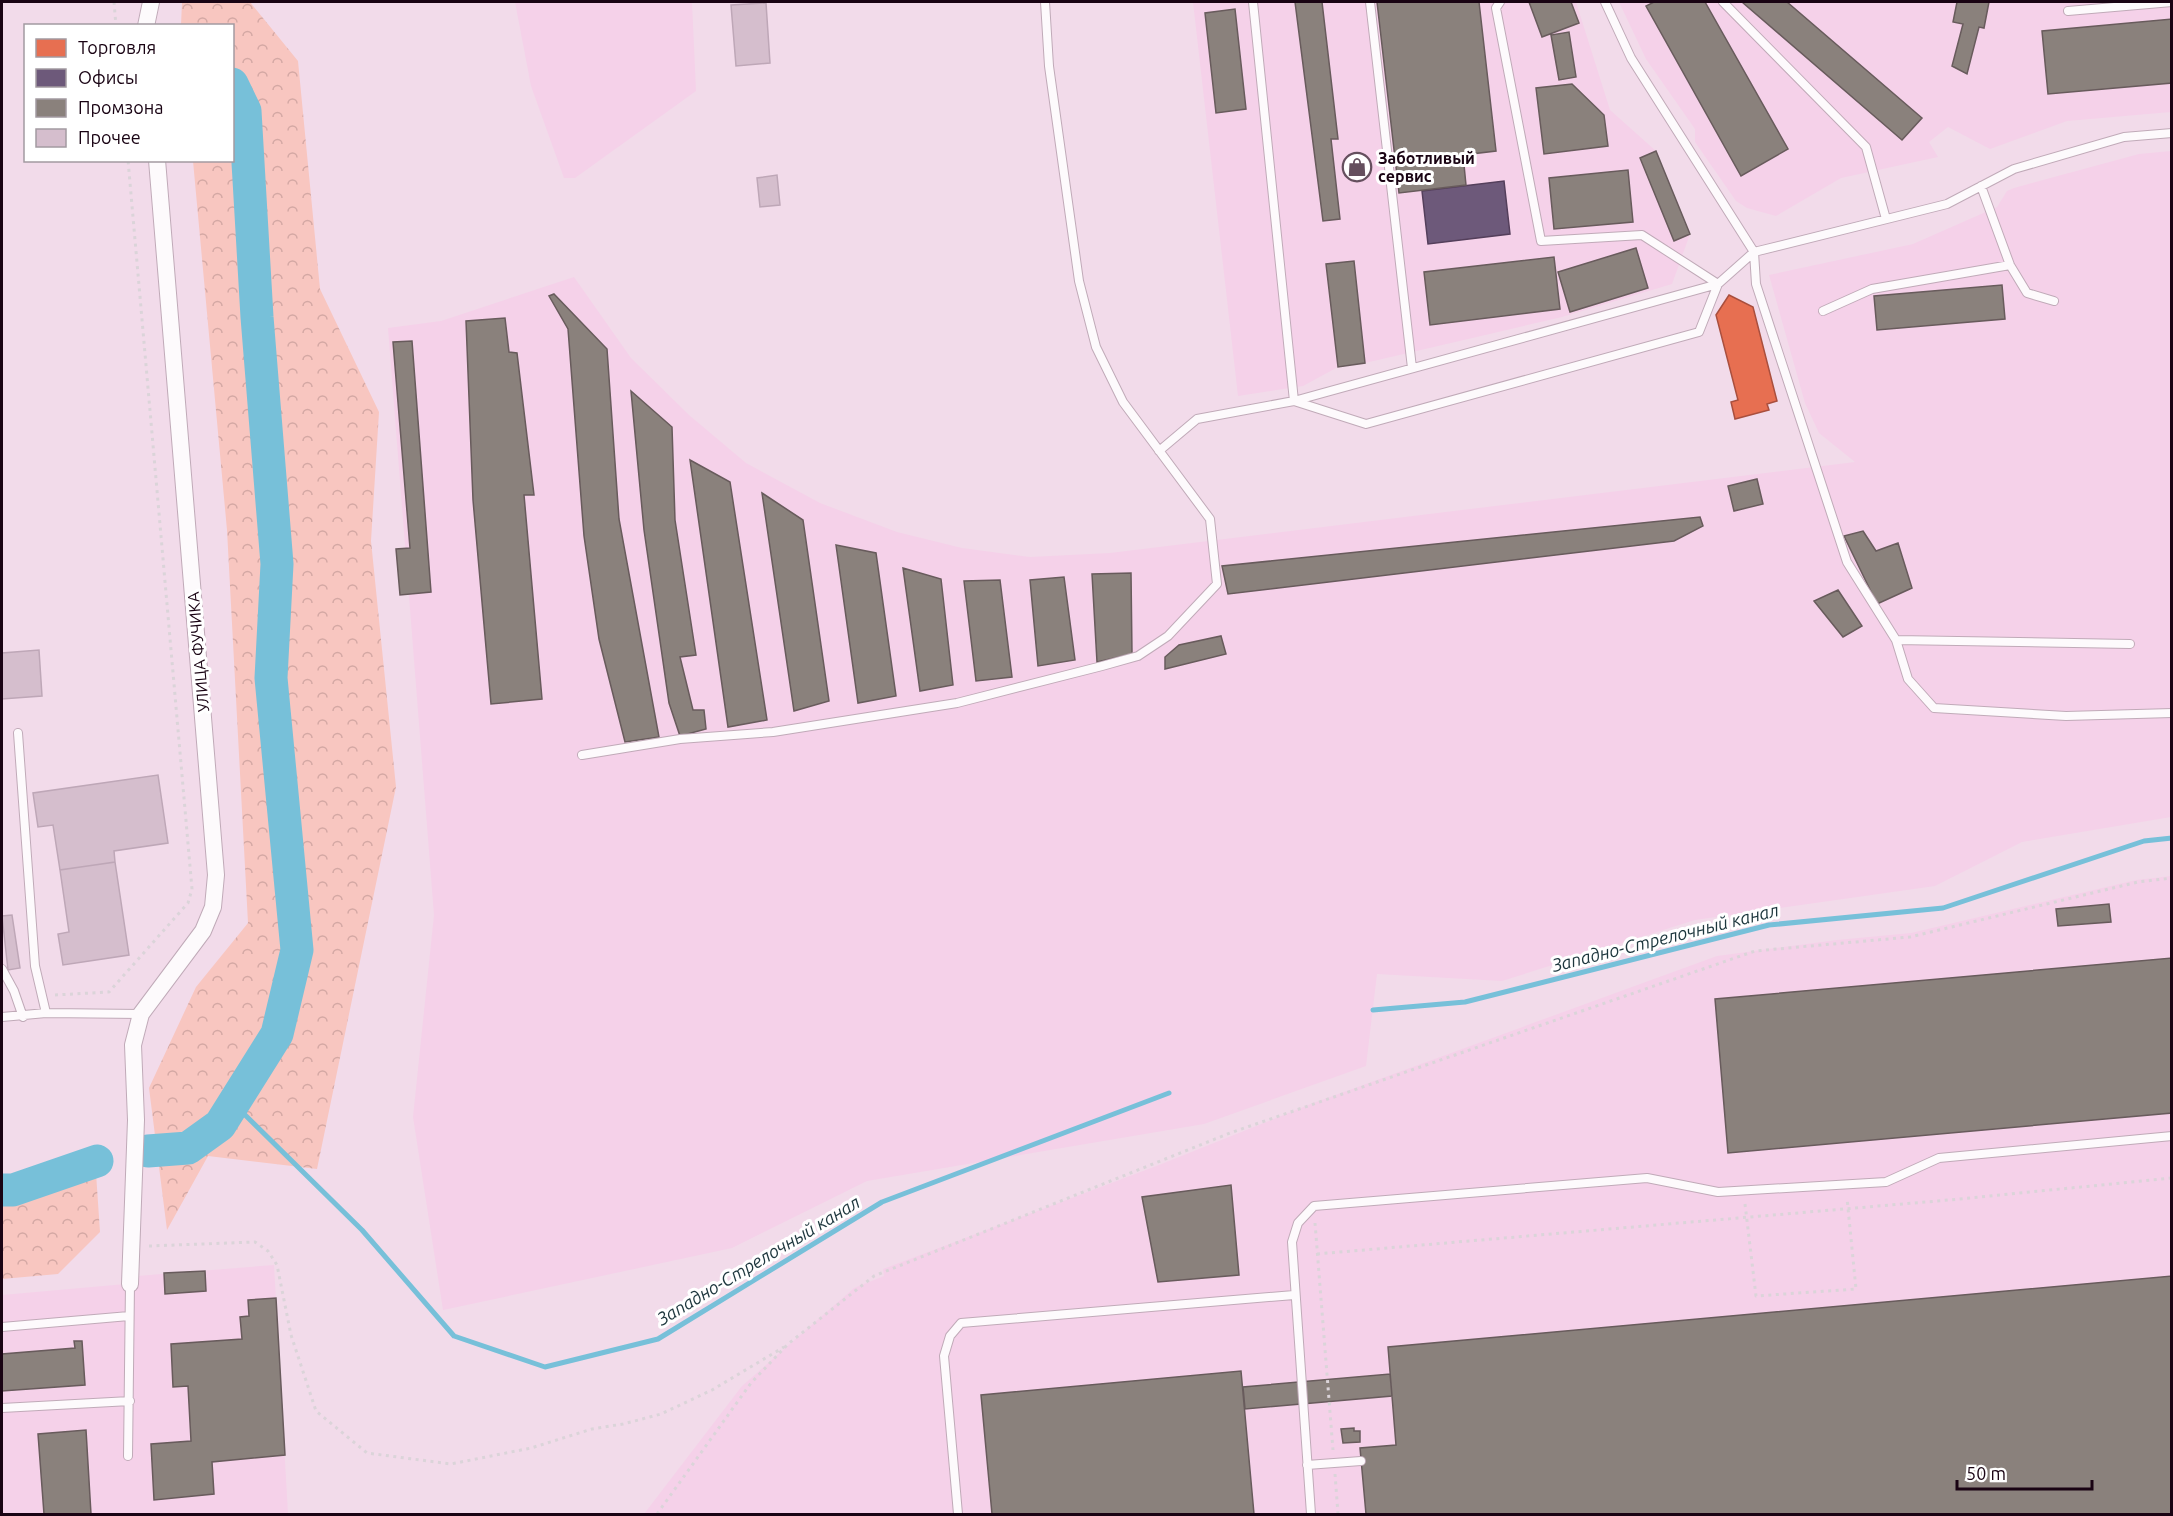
<svg xmlns="http://www.w3.org/2000/svg" width="2173" height="1516" viewBox="0 0 2173 1516" font-family="Ubuntu,sans-serif">
<defs>
<pattern id="forest-crowns" width="20" height="18" patternUnits="userSpaceOnUse" patternTransform="scale(1.5)"><rect width="20" height="18" fill="#f8c6c0"/><path d="M2 6a3 3 0 1 1 6 0M12 15a3 3 0 1 1 6 0" fill="none" stroke="#d4a8a4"/></pattern>
</defs>
<rect width="100%" height="100%" fill="#f2dbea"/>
<path fill="#f5d1e9" d="M515,2h177l4,89 -121,87h-11l-33,-92z
M1193,2h383l34,108 46,41 34,83 -18,50 -110,33 -197,46 -27,4 -35,19 -65,10z
M1619,2h552v110l-104,9 -77,28 -42,-22 -19,15 9,15 -97,21 -65,38 -29,-8 -11,-7 -41,-59v-13l-49,-70z
M2171,151v666l-149,25 -87,44 -240,34 -193,61 -125,-7 -11,92 -162,58 -337,57 -135,67 -289,62 -30,-193 21,-202 -46,-587 53,-7 133,-44 57,81 58,57 57,48 74,40 77,29 65,16 68,9 80,-4 745,-91 -36,-29 -14,-30 -36,-128 144,-31 84,-37 10,-16 7,-3 125,-34z
M2171,876v638h-1527l98,-128 112,-98 30,-12 -1,-7 276,-104 152,-61 406,-148 120,-16 74,-7 225,-53z
M274,1265l14,249h-286v-219l135,-12v-7z"/>
<path fill="url(#forest-crowns)" d="M182,2h68l48,59 22,228 59,123 -8,129 25,246 -79,382 -109,-13 -41,74 -18,-142 47,-101 52,-64 -21,-393 -34,-369 39,-1v-134l-51,-1z
M96,1173l4,59 -42,42 -56,5v-82z"/>
<path fill="#e76f51" stroke="#a94f3e" stroke-width="1.5" d="M1729,295l24,12 24,94 -10,3 2,6 -34,9 -4,-17 7,-2 -22,-85z"/>
<path fill="#6d597a" stroke="#543f5b" stroke-width="1.5" d="M1504,181l6,53 -82,10 -6,-53z"/>
<path fill="#8a817c" stroke="#685b5c" stroke-width="1.5" d="M1295,2h27l16,137h-7l9,80 -17,2z
M1377,2h102l17,149 -33,4 3,30 -67,8z
M1529,2h42l8,21 -37,14z
M1654,2h51l83,147 -47,27 -95,-170z
M1742,2h45l135,116 -20,22z
M1957,2h32l-5,26 -5,-1 -12,47 -15,-8 11,-42 -10,-2z
M1235,9l11,100 -30,4 -11,-100z
M2172,19v64l-124,11 -6,-63z
M1569,32l7,45 -17,3 -8,-45z
M1572,84l32,31 4,31 -64,8 -8,-66z
M1656,151l34,83 -16,7 -34,-83z
M1628,170l5,52 -79,7 -5,-51z
M1636,248l12,40 -78,24 -12,-40z
M1554,257l6,52 -130,16 -6,-53z
M1354,261l11,102 -27,4 -12,-103z
M2002,285l3,34 -128,11 -3,-34z
M554,294l53,55 12,170 40,218 -34,5 -26,-103 -15,-103 -16,-207 -19,-33z
M505,318l4,34 8,1 17,142h-10l18,204 -51,5 -18,-204 -7,-179z
M412,341l19,251 -31,3 -4,-46 14,-1 -17,-206z
M631,391l41,36 3,93 21,135 -16,2 13,53h11l2,19 -26,7 -11,-33 -25,-173z
M690,460l40,22 37,238 -39,7z
M1757,479l6,25 -29,7 -6,-25z
M762,493l41,27 26,181 -35,10z
M1700,517l3,9 -29,15 -446,53 -6,-28z
M1863,531l13,20 22,-8 14,45 -35,16 -33,-68z
M836,545l40,8 20,143 -38,7z
M903,568l38,11 12,106 -33,6z
M1131,573l1,81 -35,8 -5,-88z
M1064,577l11,83 -37,6 -8,-86z
M1000,580l12,97 -36,4 -12,-100z
M1838,590l24,36 -19,11 -29,-36z
M1221,636l5,18 -61,15v-12l14,-12z
M2109,904l2,18 -53,4 -2,-17z
M2172,958v155l-444,40 -13,-154z
M1231,1185l8,90 -81,7 -16,-85z
M205,1271l1,20 -41,3 -1,-21z
M2172,1276v238h-806l-6,-66 36,-3 -8,-98z
M276,1298l9,157 -73,7 2,32 -60,6 -3,-56 40,-3 -3,-55 -15,1 -2,-43 71,-5 -2,-22 9,-1 -1,-16z
M74,1341h8l3,44 -83,6v-37l73,-6z
M1241,1371l13,143h-262l-11,-119z
M1390,1374l2,22 -147,13 -2,-22z
M1354,1428v3h6v11l-17,1 -2,-14z
M86,1430l5,84h-47l-6,-80z"/>
<g fill="none" stroke-linecap="round" stroke-linejoin="round">
<path stroke="#77c0d9" stroke-width="5" d="M1373,1010l92,-8 304,-77 174,-17 201,-67 28,-3
M234,1104l128,126 92,106 91,31 113,-28 224,-137 287,-109"/>
<path stroke="#77c0d9" stroke-width="33" d="M148,1151l40,-3 32,-23 57,-91 20,-84 -26,-272 6,-114 -20,-247 -12,-206 -13,-27
M2,1190h11l84,-29"/>
</g>
<path fill="#d5becd" stroke="#bea7b7" stroke-width="1.5" d="M766,3l4,60 -34,3 -5,-61z
M777,175l3,30 -20,2 -3,-29z
M39,650l3,46 -40,3v-46z
M158,775l10,68 -54,8 1,11 -55,8 -7,-45 -15,2 -5,-34z
M115,862l14,93 -66,10 -5,-31 11,-2 -9,-62z
M12,915l8,53 -12,2 -6,-54z"/>
<g fill="none" stroke-linecap="round" stroke-linejoin="round">
<g stroke="#c0aab8" stroke-width="10">
<path id="lane" d="M1253,2l41,399 72,23 333,-92 19,-48 -76,-49 -101,6 -45,-233 4,-6
M1370,2l42,366
M1605,2l26,56 123,194 193,-48 67,-35 110,-32 48,-4
M1723,2l143,145 20,72
M2068,11l104,-9
M1981,186l29,79 17,28 27,8
M1823,311l49,-22 138,-24
M1159,451l38,-32 97,-18 424,-117 36,-32 2,32 91,278 49,78 12,39 26,29 132,8 106,-3
M1896,640l234,4
M18,733l17,233 11,47 95,1
M582,755l98,-16 93,-7 184,-29 145,-37 36,-10 30,-20 49,-52 -7,-65 -87,-117 -27,-55 -17,-66 -30,-215 -4,-64
M2,969l12,22 9,26
M2,1017l44,-4
M2,1327l127,-11
M2,1408l128,-7
M128,1456l2,-172
M1307,1465l54,-4
M958,1514l-14,-158 6,-20 11,-13 333,-28
M1311,1514l-19,-272 6,-19 16,-17 333,-28 71,14 168,-10 53,-24 233,-22"/>
</g>
<g stroke="#c0aab8" stroke-width="18">
<path id="street" d="M146,26l5,-24
M130,1284l6,-164 -3,-75 8,-31 62,-83 10,-24 3,-32 -59,-715"/>
</g>
<path stroke="#dbd4d9" stroke-width="3" stroke-dasharray="3 4.5" stroke-linecap="butt" d="M114,2l2,24
M55,995l54,-3 71,-80 8,-9 4,-14 -64,-729
M1745,1204l11,92 100,-7 -9,-91
M1315,1223l18,227
M149,1246l106,-4 13,9 9,14 14,70 25,76 51,42 84,11 80,-16 61,-19 31,-5 38,-10 51,-24 72,-43
M1317,1254l632,-54 223,-22
M1335,1474l3,40
M657,1514l94,-131 37,-39 86,-68 356,-143 525,-182 155,-14 228,-55 34,-4"/>
<use href="#lane" stroke="#fdfafc" stroke-width="8"/>
<use href="#street" stroke="#fdfafc" stroke-width="16"/>
</g>
<defs>
<g id="shop-ring" transform="scale(1.5)"><circle r="9.5" fill="#fff" stroke="#654f5e" stroke-width="1.5"/><path d="M-5-2.5h2.3a2.7 3.5 0 0 1 5.4 0H5L5.5 6h-11ZM-1.5-2.5h3a1.5 2.3 0 0 0-3 0Z" fill="#654f5e"/></g>
</defs>
<g fill-rule="evenodd">
<use href="#shop-ring" x="1357" y="167"/>
</g>
<g text-anchor="middle" dominant-baseline="central" stroke-width="6" stroke-linejoin="round" paint-order="stroke">
<g font-size="16" font-weight="bold" fill="#190313" stroke="#fff" text-anchor="start">
<text x="1378" y="158">Заботливый<tspan x="1378" dy="18">сервис</tspan></text>
</g>
<g font-size="16" fill="#190313" stroke="#fff">
<text transform="translate(198 652) rotate(-95)">УЛИЦА ФУЧИКА</text>
</g>
<g font-size="18" font-style="italic" fill="#1d363d" stroke="#fff">
<text transform="translate(1665 937) rotate(-14)">Западно-Стрелочный канал</text>
<text transform="translate(758 1260) rotate(-31)">Западно-Стрелочный канал</text>
</g>
</g>
<rect width="2173" height="1516" fill="none" stroke="#190313" stroke-width="6"/>
<rect x="24" y="24" width="210" height="138" fill="#ffffff" stroke="#a39aa1" stroke-width="1.5"/>
<rect x="36" y="39" width="30" height="18" fill="#e76f51" stroke="#a39aa1" stroke-width="1.5"/>
<text x="78" y="54" font-size="18" fill="#190313">Торговля</text>
<rect x="36" y="69" width="30" height="18" fill="#6d597a" stroke="#a39aa1" stroke-width="1.5"/>
<text x="78" y="84" font-size="18" fill="#190313">Офисы</text>
<rect x="36" y="99" width="30" height="18" fill="#8a817c" stroke="#a39aa1" stroke-width="1.5"/>
<text x="78" y="114" font-size="18" fill="#190313">Промзона</text>
<rect x="36" y="129" width="30" height="18" fill="#d5becd" stroke="#a39aa1" stroke-width="1.5"/>
<text x="78" y="144" font-size="18" fill="#190313">Прочее</text>
<path d="M1957 1480v9h135v-9" fill="none" stroke="#190313" stroke-width="3"/>
<text x="1966" y="1480" font-size="18" fill="#190313" stroke="#ffffff" stroke-width="4.5" paint-order="stroke">50 m</text>
</svg>
